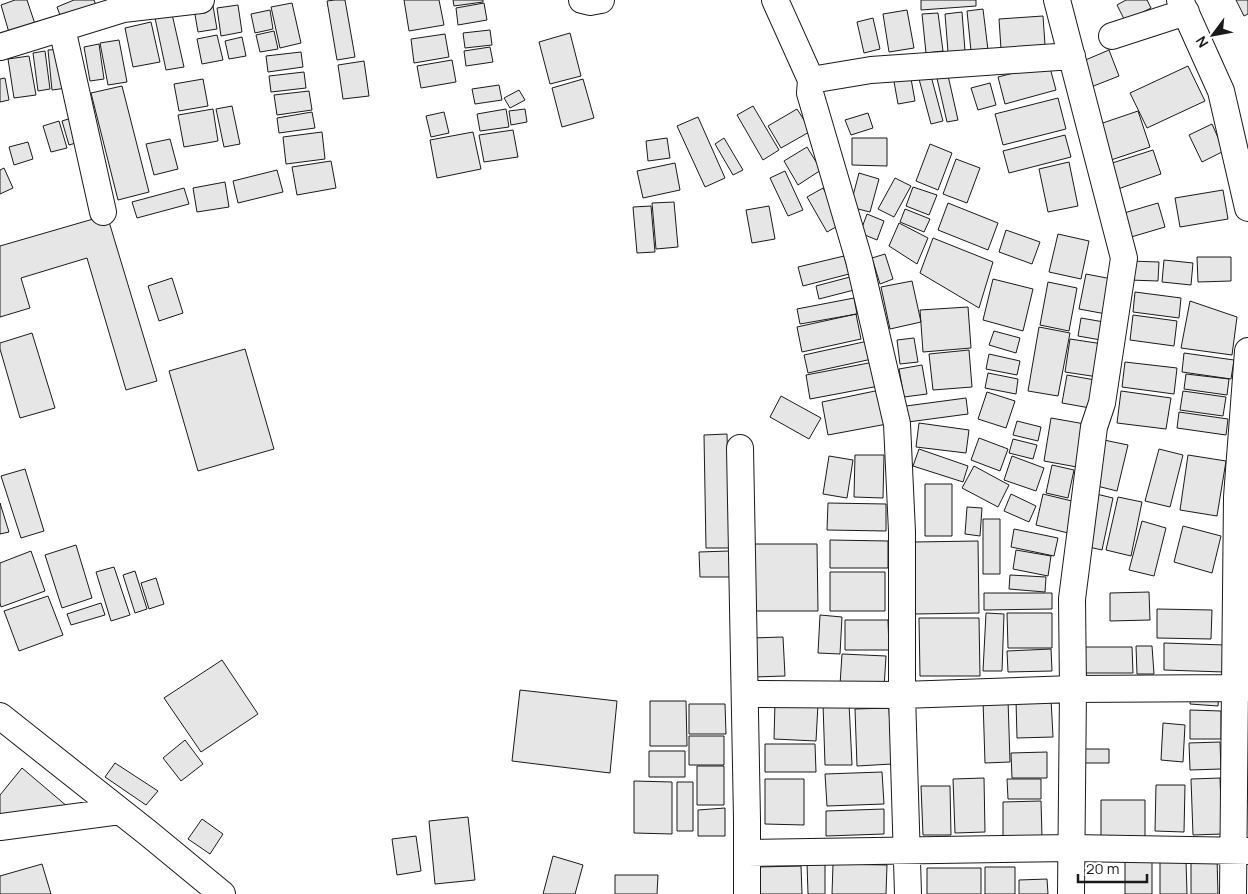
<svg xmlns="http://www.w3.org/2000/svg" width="1248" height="894" viewBox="0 0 1248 894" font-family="Manrope,sans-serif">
<rect width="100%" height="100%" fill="#fff"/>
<path fill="#e6e6e6" stroke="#1a1a1a" d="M15,0h12l9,27 -26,9 -9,-31z
M74,0h20l5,13 -35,13 -7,-19z
M335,0h10l10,57 -18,3 -10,-59z
M404,0h35l5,25 -35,6z
M453,0h30v2l-29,4z
M921,0h55v6l-55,4z
M1126,0h21l4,8 -26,13 -8,-16z
M1236,0h12v14l-4,2z
M292,3l9,40 -21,5 -9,-41z
M484,3l3,17 -29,5 -2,-17z
M238,5l4,27 -21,4 -4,-28z
M213,6l4,23 -19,3 -4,-23z
M983,9l5,41 -17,1 -4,-40z
M270,10l3,19 -18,4 -4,-19z
M907,10l7,38 -25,4 -6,-38z
M962,12l3,39 -17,1 -3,-38z
M938,13l5,38 -17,2 -4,-39z
M172,14l12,53 -18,3 -11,-52z
M1043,16l2,29 -44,4 -2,-30z
M873,18l7,31 -16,4 -7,-31z
M151,22l9,40 -27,5 -8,-39z
M490,30l2,15 -27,3 -2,-15z
M274,31l4,18 -18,3 -4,-17z
M570,33l11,43 -31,8 -11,-42z
M445,34l4,23 -35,6 -3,-24z
M217,35l6,25 -21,4 -5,-25z
M242,37l4,19 -17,3 -4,-18z
M119,40l8,42 -19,3 -8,-42z
M99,44l5,35 -14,2 -6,-34z
M490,47l3,15 -27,4 -2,-15z
M63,49l4,39 -15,2 -4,-40z
M1109,50l10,26 -33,13 -10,-25z
M45,51l5,38 -12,2 -5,-38z
M301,52l2,15 -35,5 -2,-16z
M29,56l7,39 -22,3 -6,-39z
M452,60l4,22 -35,6 -4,-22z
M364,61l5,35 -26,3 -5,-34z
M1049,64l7,26 -51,14 -7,-27z
M1188,66l17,35 -58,27 -17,-35z
M947,71l11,49 -11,2 -11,-48z
M304,72l2,16 -35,4 -2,-16z
M910,73l5,28 -17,3 -5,-28z
M931,76l12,45 -12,3 -12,-45z
M5,78l4,22 -9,2v-23z
M203,79l5,27 -29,5 -5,-27z
M583,79l11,39 -32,9 -10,-39z
M990,83l6,22 -18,5 -7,-22z
M499,85l3,15 -27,4 -3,-15z
M122,86l27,106 -31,8 -27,-107z
M519,90l6,10 -15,8 -6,-10z
M309,91l3,19 -35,5 -3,-20z
M1058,98l8,31 -63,16 -8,-31z
M232,106l8,38 -16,3 -8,-38z
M753,106l26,44 -16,10 -26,-45z
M213,109l5,32 -34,6 -6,-32z
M506,109l3,18 -29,4 -3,-17z
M525,109l2,13 -16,3 -2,-14z
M797,109l14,22 -30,17 -13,-22z
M1138,111l12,36 -48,16 -11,-36z
M312,112l3,16 -36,5 -2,-15z
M444,112l5,21 -18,4 -5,-21z
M868,113l5,15 -22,7 -6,-15z
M78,116l8,24 -17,5 -7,-24z
M698,117l27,61 -20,9 -28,-61z
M59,121l8,27 -16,4 -8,-26z
M1212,124l12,27 -22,11 -13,-27z
M513,130l5,27 -34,5 -5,-27z
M322,132l3,27 -39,5 -3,-27z
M473,132l8,37 -44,9 -7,-38z
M1065,135l6,22 -62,16 -6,-22z
M667,138l3,20 -22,3 -2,-20z
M724,138l19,32 -10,5 -18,-31z
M852,138h35v28l-35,-1z
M170,139l8,30 -24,6 -8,-31z
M28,142l5,17 -19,6 -5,-18z
M930,144l22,9 -14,37 -22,-9z
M807,147l14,23 -23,15 -14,-24z
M1153,150l8,24 -46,16 -9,-25z
M956,159l24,9 -13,35 -24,-9z
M331,161l5,27 -39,7 -5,-28z
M1069,162l9,44 -30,6 -9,-43z
M675,163l5,27 -37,8 -6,-27z
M4,168l9,20 -13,6v-24z
M277,170l6,22 -45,11 -5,-22z
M785,171l18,39 -15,6 -18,-38z
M859,173l20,6 -9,33 -20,-5z
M895,178l16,8 -17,31 -16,-8z
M225,182l4,25 -32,5 -4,-24z
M913,187l24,8 -8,20 -23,-9z
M184,188l5,16 -52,14 -5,-16z
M823,188l20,35 -16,9 -20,-35z
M1223,190l5,29 -48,8 -5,-29z
M674,202l4,45 -22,2 -4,-46z
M948,203l50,20 -10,27 -50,-20z
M1158,203l7,24 -44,13 -7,-24z
M651,206l4,46 -18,1 -4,-46z
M769,206l6,33 -23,4 -6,-33z
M905,209l25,10 -6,13 -24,-10z
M867,214l17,7 -7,19 -17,-7z
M107,215l50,166 -31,9 -39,-132 -66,20 9,30 -30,9v-71z
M899,223l29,15 -11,26 -28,-18z
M1006,230l34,12 -8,22 -33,-12z
M1058,234l31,7 -8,38 -32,-7z
M933,238l60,24 -14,46 -59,-35z
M885,254l8,25 -13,5 -8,-26z
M844,256l5,18 -46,12 -5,-19z
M1197,257h34v24l-33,1z
M1164,260l29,3 -2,22 -29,-3z
M1130,261l29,1 -1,19 -29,-1z
M1086,274l26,5 -6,35 -27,-5z
M850,277l4,13 -35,9 -3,-13z
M172,278l11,35 -24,8 -11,-35z
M993,279l40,10 -10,42 -40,-11z
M912,281l9,41 -31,7 -9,-42z
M1048,282l29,6 -8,43 -29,-6z
M1135,292l46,6 -2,20 -46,-6z
M854,298l3,16 -57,10 -3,-15z
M1190,301l47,16 -5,38 -51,-7z
M968,307l3,41 -48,4 -3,-42z
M856,314l5,25 -59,13 -5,-25z
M1133,315l44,6 -3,25 -44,-6z
M1081,318l23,4 -3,18 -23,-4z
M1039,327l31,6 -12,63 -30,-5z
M994,331l26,7 -4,15 -27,-8z
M32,333l23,75 -35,10 -20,-69v-6z
M914,338l4,24 -18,2 -3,-24z
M1070,339l33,5 -5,33 -33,-5z
M868,341l4,18 -64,14 -4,-18z
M245,349l29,100 -76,22 -29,-100z
M969,350l3,37 -39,3 -4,-36z
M1184,353l50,7 -3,19 -49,-7z
M989,354l31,7 -3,14 -31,-6z
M874,362l5,24 -69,13 -4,-24z
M1125,362l52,6 -3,26 -52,-7z
M922,365l5,29 -23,3 -5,-28z
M988,373l30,6 -2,15 -31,-6z
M1186,374l43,5 -2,16 -43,-6z
M1067,375l28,5 -5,28 -28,-5z
M880,390l7,34 -59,11 -6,-33z
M1121,391l50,7 -5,31 -49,-6z
M1183,391l43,6 -3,19 -43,-6z
M987,392l28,9 -9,27 -28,-9z
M781,396l40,22 -12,21 -39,-22z
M966,398l2,16 -60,8 -2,-16z
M1179,412l49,7 -2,16 -49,-7z
M1051,418l34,6 -8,43 -33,-6z
M1017,421l24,6 -3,14 -25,-6z
M919,423l50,7 -3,23 -50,-6z
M727,434l3,114h-24l-2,-113z
M979,438l29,11 -8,22 -29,-11z
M1013,439l24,6 -4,14 -24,-6z
M1104,440l24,5 -11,46 -24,-6z
M919,449l49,17 -5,16 -50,-16z
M1159,449l24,6 -13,52 -25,-6z
M855,455h29l-1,43 -29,-1z
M1188,455l38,6 -9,55 -37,-6z
M829,456l24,4 -6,38 -24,-4z
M1012,456l32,12 -8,23 -32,-11z
M1052,465l22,5 -6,28 -22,-5z
M974,466l35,19 -11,22 -36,-19z
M25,469l19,62 -23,7 -20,-62z
M925,484h27v52h-27z
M1092,493l21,5 -11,52 -22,-5z
M1011,494l25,12 -7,16 -25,-11z
M1043,494l33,8 -8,31 -32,-8z
M1118,497l24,5 -11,54 -25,-6z
M0,503l9,29 -9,2z
M828,503l58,1v27l-59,-1z
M967,507l15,1 -2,28 -15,-2z
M983,519h17v55h-17z
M1142,521l24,7 -12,48 -25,-6z
M1183,526l38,10 -9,37 -38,-11z
M1014,529l44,9 -4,18 -43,-9z
M830,540l58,1v27h-58z
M978,541l1,72 -64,1 -1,-72z
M754,544h63l1,67h-63z
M76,545l16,53 -30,10 -17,-53z
M1016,550l35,6 -3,20 -35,-7z
M31,551l14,40 -44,16 -1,-4v-40z
M729,551l1,26h-30l-1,-25z
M114,567l16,48 -19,6 -15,-49z
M135,571l12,38 -12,4 -12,-38z
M830,572h55v39h-55z
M1010,575l36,2 -1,15 -36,-3z
M156,578l8,26 -15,5 -8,-26z
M1149,592l1,28 -40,1v-28z
M984,593h68v16l-68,1z
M48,596l15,39 -44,16 -15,-40z
M101,603l4,12 -34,10 -4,-11z
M1157,609l55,1 -1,29 -54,-1z
M986,613l18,1 -2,57h-19z
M1007,613h45v35h-44z
M820,615l22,2 -2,37 -22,-1z
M919,618h60l1,58h-60z
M845,620h43l1,30h-44z
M783,637l2,39 -31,1 -2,-39z
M1164,643l61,2 -1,27 -60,-2z
M1136,646h16l2,28h-17z
M1085,647h47l1,26h-48z
M1051,649l1,22 -44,1 -1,-21z
M842,654l44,2 -2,32 -44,-3z
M222,660l36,54 -57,38 -37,-54z
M520,690l97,11 -7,72 -98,-12z
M1191,691l28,2 -1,13 -28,-2z
M1008,699l2,63 -25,1 -2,-63z
M1051,699l2,38 -36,1 -1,-38z
M650,701h36l1,45h-37z
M775,702l43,2 -2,37 -42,-2z
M849,703l3,62h-27l-2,-61z
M689,704h36l1,30h-37z
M889,708l3,56 -35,2 -2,-57z
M1190,710l31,1v28h-31z
M1163,723l22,2 -2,37 -22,-2z
M689,736h35v29h-35z
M185,740l18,24 -22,17 -18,-23z
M1220,742l1,27 -31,1 -1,-27z
M765,744h50l1,28h-51z
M1085,749h24v14h-24z
M649,751h36v26h-36z
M1047,752v26h-35l-1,-25z
M115,763l43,28 -12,14 -41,-28z
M697,766h27v39h-27z
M22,768l46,39 -68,7v-19z
M882,772l2,32 -57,2 -2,-32z
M984,778l1,54 -30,1 -2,-54z
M1220,778l2,56 -29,1 -2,-56z
M765,779h39v46l-39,-1z
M1007,779h34v20h-33z
M634,781l38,1v52l-38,-1z
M677,782h16v49h-16z
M1156,785h29l-1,47 -29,-1z
M921,786h29l1,49h-28z
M1101,800h44v39h-44z
M1041,801l1,36 -39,1v-36z
M725,808v28h-27v-26z
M884,809v25l-58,2v-25z
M468,817l7,63 -40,4 -6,-63z
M202,819l21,15 -13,20 -22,-15z
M416,836l5,35 -24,4 -5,-36z
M553,856l30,9 -8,29h-32z
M1191,859h26l1,35h-27z
M1160,860h26l1,34h-27z
M1125,861h27v33h-27z
M807,863h18v31h-17z
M42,864l9,30h-51v-18z
M833,864l54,1 -1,29h-54z
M801,866l1,28h-45v-27z
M985,867h30v27h-30z
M927,868h54v26h-54z
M615,875h43l-1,19h-42z
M1047,879l1,15h-29v-14z"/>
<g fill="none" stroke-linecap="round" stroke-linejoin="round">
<g stroke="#1a1a1a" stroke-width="28">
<path id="minor" d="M120,0l3,9 78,-9
M582,0l8,2 11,-2
M775,0l36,80 -1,13 49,167 38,164 5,108v163l6,199
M1057,0l67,258 -22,145 -8,24 -22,172 1,90 -2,205
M1180,0l41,91 27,117
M62,28l41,184
M1112,36l74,-24
M0,47l123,-38
M811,80l60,-10 201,-14
M740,448l7,371v75
M745,694l157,1 171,-6 162,-1 2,-191 11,-146
M0,716l148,117 74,61
M0,827l120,-16
M747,853l324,-5 177,3
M1233,894l2,-206h13"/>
</g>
<use href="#minor" stroke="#fff" stroke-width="26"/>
</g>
<g transform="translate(1213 35) rotate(238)" stroke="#ffffff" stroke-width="4" paint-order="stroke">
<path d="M0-4L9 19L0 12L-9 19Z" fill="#1a1a1a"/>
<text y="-8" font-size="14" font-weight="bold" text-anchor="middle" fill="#1a1a1a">N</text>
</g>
<path d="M1078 874v8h69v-8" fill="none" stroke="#1a1a1a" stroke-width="2.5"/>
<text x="1086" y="874" font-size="15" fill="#1a1a1a" stroke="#ffffff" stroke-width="4" paint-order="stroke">20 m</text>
</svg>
